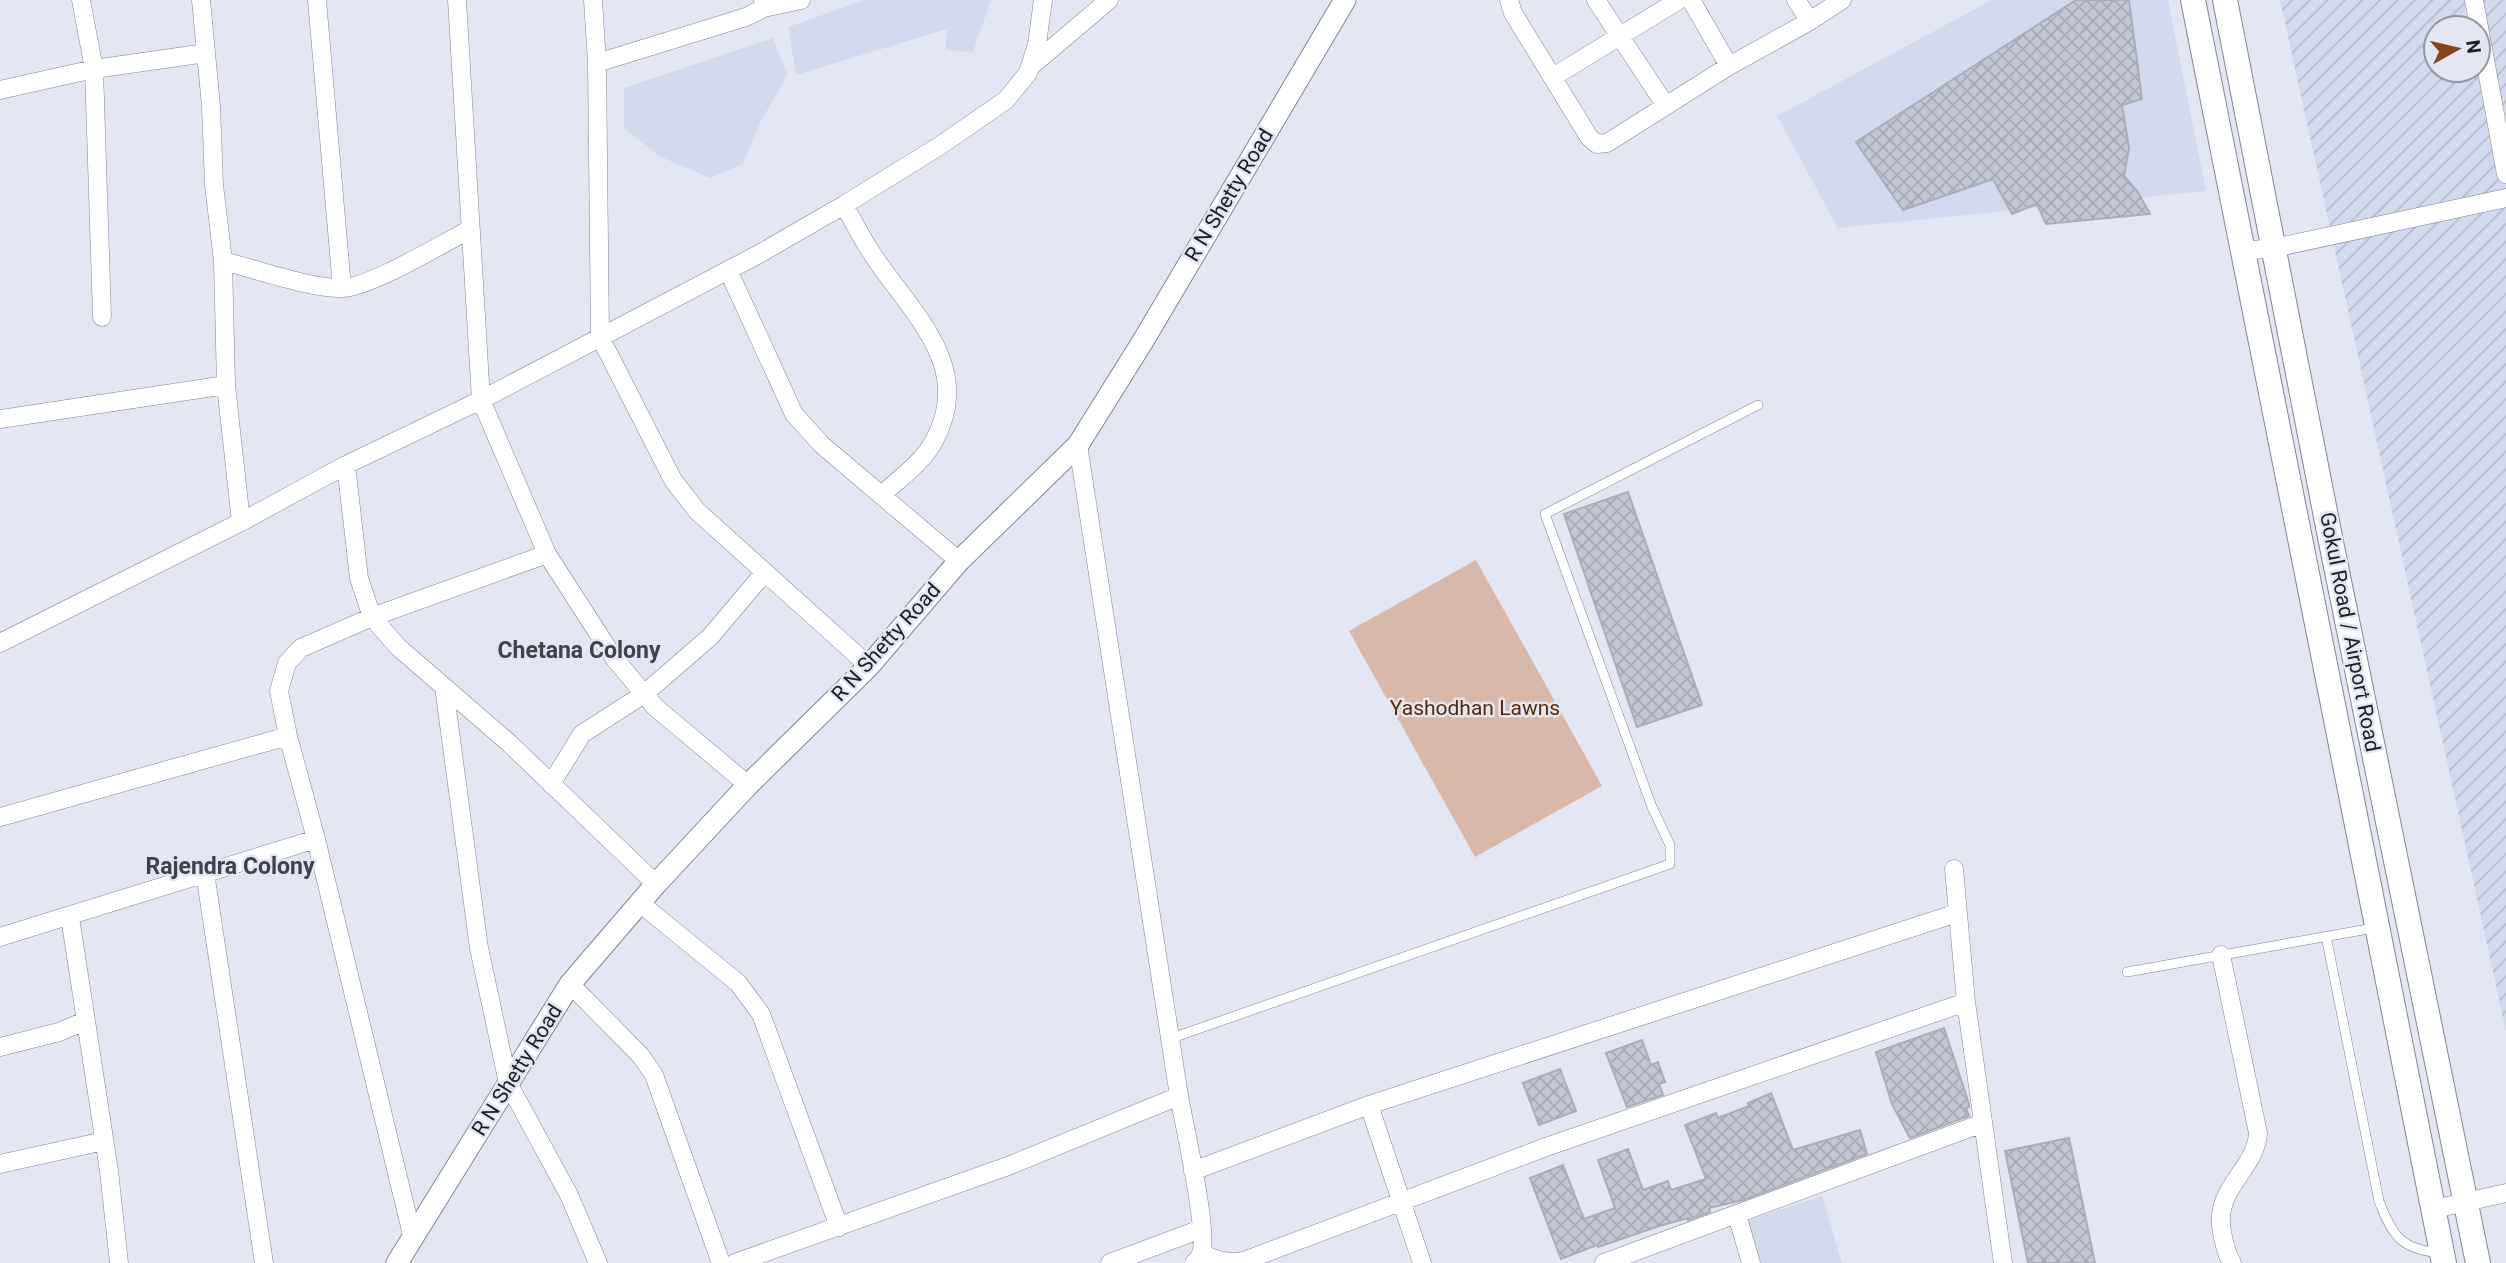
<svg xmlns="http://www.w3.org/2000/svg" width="2506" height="1263" viewBox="0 0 2506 1263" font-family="Roboto,sans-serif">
<defs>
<pattern id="industrial-furrows" width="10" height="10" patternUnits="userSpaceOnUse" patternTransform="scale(1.75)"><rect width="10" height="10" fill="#d2daed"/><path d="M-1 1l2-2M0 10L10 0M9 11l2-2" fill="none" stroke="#b4bbcb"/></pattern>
<pattern id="building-cross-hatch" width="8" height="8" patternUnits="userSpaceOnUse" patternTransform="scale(1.75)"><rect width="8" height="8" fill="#c2c7d3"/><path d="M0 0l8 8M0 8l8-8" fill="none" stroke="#a6aab5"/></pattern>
</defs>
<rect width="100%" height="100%" fill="#e2e7f3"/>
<path fill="#d2daed" d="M865,0h126l-18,52 -28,-2 2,-21 -151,46 -8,-48z
M1992,0h176l38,191 -368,37 -61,-112z
M773,38l14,37 -27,48 -17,41 -33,14 -51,-22 -35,-28v-40z
M1822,1196l20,67h-81l-15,-42z"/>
<path fill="url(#industrial-furrows)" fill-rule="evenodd" d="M2280,0h226v1031zM2436,28h42v42h-42z"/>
<path fill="#d7b8a9" d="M1476,560l126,226 -127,71 -126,-226z"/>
<path fill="url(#building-cross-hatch)" stroke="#a8adb9" stroke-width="2" d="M2076,0h53l13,99 -20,6 7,43 -5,28 14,16 12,22 -104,10 -9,-20 -25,10 -19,-35 -90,31 -47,-68z
M1628,492l74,213 -65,22 -73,-213z
M1944,1028l25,76v3l-3,1 3,8 -59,22 -18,-34 -16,-52z
M1642,1040l9,25 7,-3 7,20 -6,2 4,11 -36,12 -21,-54z
M1560,1069l16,42 -37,14 -16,-42z
M1771,1093l22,57 67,-20 7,24 -124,46 -34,8 1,4 -22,8v-2l-29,8 -61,21 -1,-2 -36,14 -31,-81 33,-13 21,54 31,-11 -17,-48 30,-11 15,41 25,-9 3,9 35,-11 -21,-54 31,-12 2,5 31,-12 -1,-3z
M2069,1138l26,125h-67l-23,-112z"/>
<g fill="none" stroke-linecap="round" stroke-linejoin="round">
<g stroke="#818691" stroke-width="10">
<path id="service" d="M2326,936l53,265c13,35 23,49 62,52
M2127,972l247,-44
M1172,1038l498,-174v-19l-18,-38 -107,-293 213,-109"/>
</g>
<g stroke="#818691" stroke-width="19">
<path id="minor" d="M201,0l10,106 3,79 9,76 3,124 15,137
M317,0l25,288
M457,0l24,400 66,154 67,104 41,49 93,78
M593,0l4,63 3,274 73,143 24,31 172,155
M1509,0l4,13 76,124 8,7 10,-1 122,-77 81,-45 32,-21
M1596,0l70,106
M1691,0l38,66
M1796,0l14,21
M2474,0l32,174
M764,8l37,-8
M597,63l149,-46 18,-9 -1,-8
M1030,67l79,-67
M1553,77l126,-77
M0,90l94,-21 -13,-69
M844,205c11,19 20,38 33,56 38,55 97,108 57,180 -11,21 -34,37 -51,53
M2242,251l32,-3 232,-50
M223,261c32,8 88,28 120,27 28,-1 98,-44 126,-58
M728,270l66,144 28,31 137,116
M102,317l-8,-248 112,-16
M0,419l226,-34
M1078,445l101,651c5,28 30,137 22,158 -1,4 -4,6 -7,9
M346,465l13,113 13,39 26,30 111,96 147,141
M0,643l241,-121 105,-57 135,-65 278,-146 85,-49 97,-60 65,-45 22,-27 9,-29 6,-44
M444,687l35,261 29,135 61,112 29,68
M551,784l31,-50 62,-40 66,-57 55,-65
M0,817l288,-81
M1954,869l12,133 37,261
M205,873l59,390
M641,904l97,79 23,31 78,213
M70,917l39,254 10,92
M0,937l316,-98
M2221,955l37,178c-2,37 -45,55 -36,99 2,12 4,21 10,31
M570,984l71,72 13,19 67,188
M0,1047l59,-15 26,-11
M1369,1105l53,158
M0,1164l104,-23
M1193,1171l176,-66 588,-192
M2434,1209l72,-16
M1737,1215l14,48
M413,1239l-97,-400 -28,-103 -9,-45 8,-28 14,-15 71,-31 175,-63
M1201,1253c15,8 26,10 43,8l302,-114 420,-145
M735,1263l273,-97 171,-70
M1110,1263l91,-34
M1604,1263l379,-140"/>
</g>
<g stroke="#818691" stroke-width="23">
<path id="tertiary" d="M397,1263l173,-279 86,-100 92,-99 121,-119 90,-105 119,-116 65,-104 202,-341"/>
</g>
<g stroke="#818691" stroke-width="26">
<path id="secondary" d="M2193,0l251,1263
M2225,0l105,537 148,726"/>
</g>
<use href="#service" stroke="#fff" stroke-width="9"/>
<use href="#minor" stroke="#fff" stroke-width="18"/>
<use href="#tertiary" stroke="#fff" stroke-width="21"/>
<use href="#secondary" stroke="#fff" stroke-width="24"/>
</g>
<g text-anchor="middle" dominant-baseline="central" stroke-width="5" stroke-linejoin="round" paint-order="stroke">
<g font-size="21" fill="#1c1e23" stroke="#e2e7f3">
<text transform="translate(1229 195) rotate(-59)">R N Shetty Road</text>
<text transform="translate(2350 632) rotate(79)">Gokul Road / Airport Road</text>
<text transform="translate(886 642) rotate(-48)">R N Shetty Road</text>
<text transform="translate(517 1070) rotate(-58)">R N Shetty Road</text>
</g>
<g font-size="21" fill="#5e2703" stroke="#e2e7f3">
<text x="1475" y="708">Yashodhan Lawns</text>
</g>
<g font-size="23" font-weight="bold" fill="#3e424c" stroke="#e2e7f3">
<text x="579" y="650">Chetana Colony</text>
<text x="230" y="866">Rajendra Colony</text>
</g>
</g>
<g transform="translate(2457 49) rotate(82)"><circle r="33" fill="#e2e7f3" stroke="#9397a0" stroke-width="2"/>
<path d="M0-5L12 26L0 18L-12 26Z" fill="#87421a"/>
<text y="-10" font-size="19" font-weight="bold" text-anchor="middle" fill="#1c1e23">N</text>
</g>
</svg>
